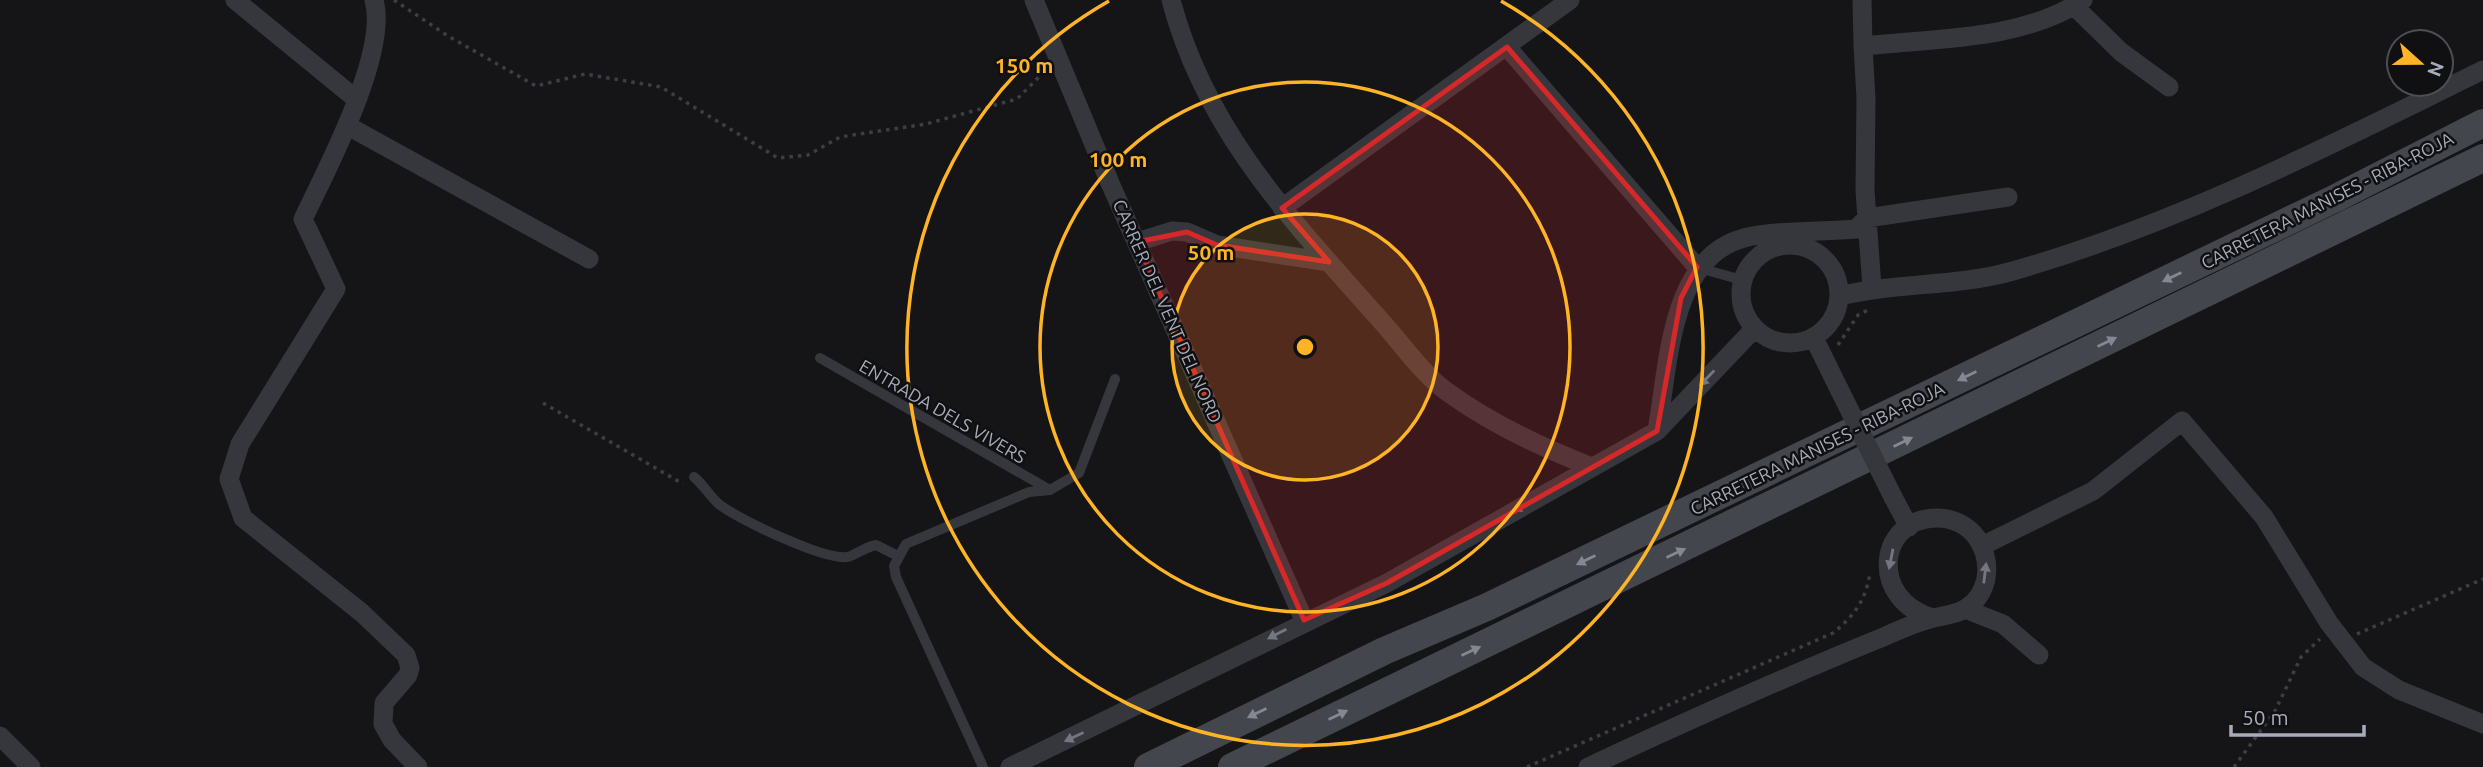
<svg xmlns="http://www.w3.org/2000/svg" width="2483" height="767" viewBox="0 0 2483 767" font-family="Ubuntu,sans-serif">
<rect width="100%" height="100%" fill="#151518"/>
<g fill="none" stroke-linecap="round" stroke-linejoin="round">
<path stroke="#3c3e44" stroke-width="3.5" stroke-dasharray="3.5 5" stroke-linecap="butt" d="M394,0l54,36 88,50 49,-12 76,13 117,71 30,-3 32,-18 86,-13 91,-25 28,-28
M1838,345l20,-30 10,-5
M543,403l140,81
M2357,634l126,-55
M1527,767l306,-134c21,-17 33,-33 37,-60
M2234,767l41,-56 26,-54 19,-18"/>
<path stroke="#36373d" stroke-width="10" d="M1699,268l43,12
M820,358l230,132
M694,477c10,8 16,20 26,28 21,15 103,55 127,52 5,0 18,-10 29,-12l22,11
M983,767l-87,-190 -2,-11 12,-22 123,-52 21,-2 29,-17 36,-94"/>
<path stroke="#36373d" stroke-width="19" d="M235,0l121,99
M374,0c15,52 -47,169 -71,219l33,70 -96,155 -11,35 14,39 119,95 44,42 4,13 -2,7 -24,28 -1,21 9,16 26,27
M1034,0l76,183 194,437
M1171,0c34,129 117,216 203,313 22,23 47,60 72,78 45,33 94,56 146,76
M1862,0l1,46
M2074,6l47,46 48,35
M1507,47l190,220
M348,126l241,133
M1282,208l288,-208
M1867,218l141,-21
M1137,242l35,-11 15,1 30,13 112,17
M1741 294a49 49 0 1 1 98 0a49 49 0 1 1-98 0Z
M1872,288l-7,-98 1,-92 -3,-52c72,-8 158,-5 220,-46
M1840,296c57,-14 117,-9 173,-25 164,-47 318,-126 470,-201
M1814,338l25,51
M1657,430c12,-64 12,-172 87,-192 31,-8 79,-6 112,-9l11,-11
M1893,497l16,30
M1982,546l111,-55 89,-70 82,96 65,106 34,44 36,23 84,34
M1965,609l38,15 36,31
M0,736l31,31
M1010,767l377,-184 270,-152 97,-102
M1588,767c97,-45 194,-89 293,-129 16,-7 33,-15 49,-19 17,-5 31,-4 44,-17 17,-18 16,-45 3,-64 -9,-13 -26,-21 -42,-20 -59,2 -65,83 -2,100"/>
<path stroke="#44464d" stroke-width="28" d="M1148,767l236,-116 103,-44 849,-409 147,-75
M1232,767l1251,-609"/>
<path stroke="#36373d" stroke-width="19" d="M1839,389l54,108"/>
</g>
<defs><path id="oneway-solid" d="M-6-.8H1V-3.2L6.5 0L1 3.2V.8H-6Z" transform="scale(1.75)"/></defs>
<g fill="#848893">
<use href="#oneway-solid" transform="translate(2172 277) rotate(154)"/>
<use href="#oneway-solid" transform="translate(2107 342) rotate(-26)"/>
<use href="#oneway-solid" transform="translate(1967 376) rotate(154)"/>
<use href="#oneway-solid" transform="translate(1903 442) rotate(-26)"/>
<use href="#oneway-solid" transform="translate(1676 553) rotate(-25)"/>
<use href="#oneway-solid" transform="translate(1586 560) rotate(154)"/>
<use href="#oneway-solid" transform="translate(1471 651) rotate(-25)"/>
<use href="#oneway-solid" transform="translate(1257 713) rotate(154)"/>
<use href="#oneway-solid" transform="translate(1338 715) rotate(-26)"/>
</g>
<g fill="#747781">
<use href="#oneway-solid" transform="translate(1707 378) rotate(134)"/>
<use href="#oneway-solid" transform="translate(1522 506) rotate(151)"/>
<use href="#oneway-solid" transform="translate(1891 559) rotate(101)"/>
<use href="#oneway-solid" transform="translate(1985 573) rotate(-83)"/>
<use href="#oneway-solid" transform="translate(1277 634) rotate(153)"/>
<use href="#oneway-solid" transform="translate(1074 737) rotate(155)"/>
</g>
<path fill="#d62828" fill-opacity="0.2" stroke="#d62828" stroke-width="5" stroke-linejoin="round" d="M1507,47l190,220 -16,31 -24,133 -270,152 -83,37 -167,-378 50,-10 30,13 112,17 -47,-54z"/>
<circle cx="1305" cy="347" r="133" fill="#ffb426" fill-opacity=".12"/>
<g fill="none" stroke="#ffb426" stroke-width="3.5">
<circle cx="1305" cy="347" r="133"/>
<circle cx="1305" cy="347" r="265"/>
<path d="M1501 1A398 398 0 1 1 1109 1"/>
</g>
<g text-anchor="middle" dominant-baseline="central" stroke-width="5" stroke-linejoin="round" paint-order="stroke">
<g font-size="18" fill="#a6acb9" stroke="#101013">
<text transform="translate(2327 200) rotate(-27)">CARRETERA MANISES - RIBA-ROJA</text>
<text transform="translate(1168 311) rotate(66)">CARRER DEL VENT DEL NORD</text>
<text transform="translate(943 411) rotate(30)">ENTRADA DELS VIVERS</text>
<text transform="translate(1817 448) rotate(-26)">CARRETERA MANISES - RIBA-ROJA</text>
</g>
</g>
<circle cx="1305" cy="347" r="10" fill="#ffb426" stroke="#101013" stroke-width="3.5"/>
<g font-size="21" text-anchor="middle" font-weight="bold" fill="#ffb426" stroke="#101013" stroke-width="5" stroke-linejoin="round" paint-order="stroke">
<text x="1024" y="73">150 m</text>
<text x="1118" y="167">100 m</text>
<text x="1211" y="260">50 m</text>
</g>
<g transform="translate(2420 63) rotate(111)"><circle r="33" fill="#101013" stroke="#4c4e55" stroke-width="2"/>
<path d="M0-5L12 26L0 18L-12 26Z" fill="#ffb426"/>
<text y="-10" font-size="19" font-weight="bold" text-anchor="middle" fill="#a6acb9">N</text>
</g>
<path d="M2231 725v10h133v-10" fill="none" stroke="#a6acb9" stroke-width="3.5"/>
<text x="2242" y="725" font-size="21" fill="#a6acb9" stroke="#101013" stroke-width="5" paint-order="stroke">50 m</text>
</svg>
